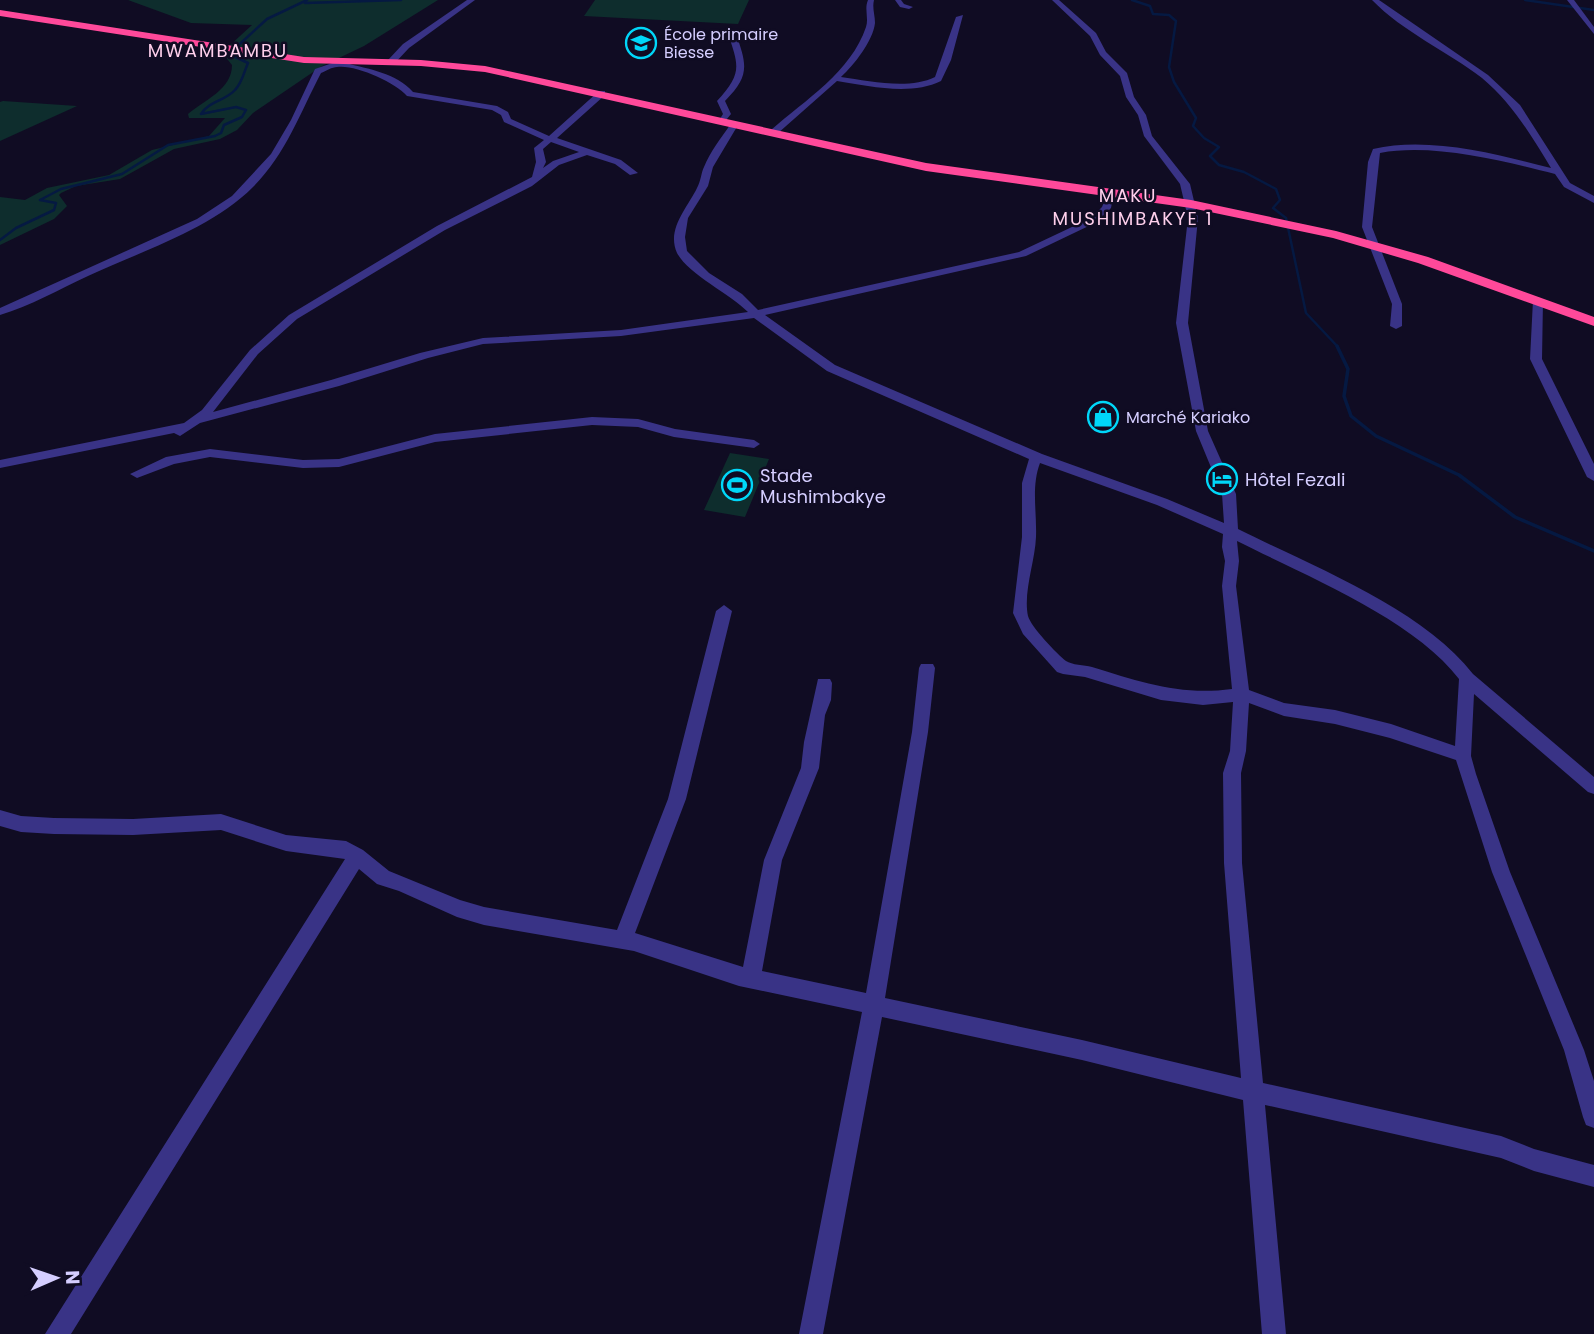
<svg xmlns="http://www.w3.org/2000/svg" width="1594" height="1334" viewBox="0 0 1594 1334" font-family="Poppins,sans-serif">
<rect width="100%" height="100%" fill="#100c23"/>
<path fill="#0e2d2d" d="M128,0h310l-74,46 -42,20 -69,47 -16,17 -17,9 -46,10 -54,30 -44,7 -15,7 -2,2 8,11 -13,13 -54,26v-48l25,3 22,-12 62,-13 43,-25 57,-14 16,-18h-36l-1,-4c16,-14 44,-24 44,-49l-8,-10 4,-8 24,-22 -61,-2z
M595,0h154l-11,24 -154,-8z
M3,101l74,5 -77,35v-39z
M730,453l39,6 -24,58 -41,-7z"/>
<g fill="none" stroke-linecap="round" stroke-linejoin="round">
<path stroke="#051942" stroke-width="2.5" d="M1132,0l18,6 3,8 16,1 7,6 -7,46 5,15 22,36 -3,8 11,12 15,9 -9,9 9,9 25,7 32,17 4,11 -7,8 13,10 20,95 32,34
M1525,0l69,10
M305,3l96,-3
M0,240l16,-12 38,-18 2,-7 -16,-3 21,-11 61,-15 46,-29 47,-9 6,-3 3,-8 18,-8 4,-7 -10,-3 -35,7c8,-13 24,-13 34,-24 7,-7 9,-18 13,-27l-17,-8v-3l36,-33 40,-19"/>
<path stroke="#051942" stroke-width="3.5" d="M1337,346l11,23 -4,27 7,20 25,20 83,39 56,42 79,34"/>
<path fill="#393386" fill-rule="evenodd" d="M467,0h8l-66,48 -15,16h-6v-4l15,-16z
M868,0h6c-2,8 1,15 1,23 -2,18 -21,42 -34,54 28,4 68,13 94,0l21,-60 7,-2 -12,45 -10,21c-30,15 -73,5 -104,0l-60,53h-6v-4c34,-30 80,-58 95,-103 3,-9 -2,-18 2,-27z
M895,0h6l3,4 9,3 -4,2 -9,-2z
M1052,0h7l37,33 10,19 21,21 7,24 12,18 6,21 38,48 8,34 -10,105 20,108 28,63 2,35c74,37 184,79 235,145l121,103v17l-6,-2 -114,-98 -3,62 5,18 34,98 74,178 10,31v47l-8,-3 -3,-8 -19,-67 -72,-178 -36,-112 -66,-22 -55,-14 -51,-8 -35,-13 -3,48 -5,22 1,90 21,220 238,53 33,13 60,16v22l-60,-16 -33,-13 -236,-53 21,229h-24l-19,-234 -161,-40 -200,-43 -59,317h-24l63,-322 -123,-26 -105,-35 -150,-26 -27,-8 -58,-26 -22,-7 -18,-15 -288,465h-26l300,-475 -59,-8 -65,-21 -88,5 -79,-1 -33,-2 -21,-6v-16l21,6 33,2 79,1 88,-5 65,21 60,6 17,9 26,21 71,29 24,7 133,23 51,-131 48,-188 8,-6 8,6 -46,188 -51,134 108,34 21,-107 37,-92 3,-26 14,-63h12l2,4 -1,17 -6,15 -6,53 -37,92 -20,111 104,22 46,-261 7,-64 2,-4h12l2,4 -7,64 -43,266 197,42 159,38 -17,-215 -1,-90 7,-22 3,-49 -30,3 -42,-5 -76,-23 -22,-3 -6,-2 -34,-38 -10,-21 9,-76v-54l7,-24 -202,-88 -73,-53 -133,18 -138,8 -55,14 -89,28 -139,37 -20,13 -6,-3 -174,35v-8l184,-37 18,-13 48,-60 39,-35 148,-89 95,-49 4,-15 -2,-14 10,-8 -40,-18 -3,-7 -9,-5 -85,-14c-12,-14 -53,-32 -70,-29 -5,0 -11,4 -16,6 -21,40 -35,81 -68,114 -42,42 -111,64 -165,89 -28,13 -58,30 -88,39v-7l197,-89 35,-23 39,-42 20,-34 24,-51 29,-10 4,2 -3,2c24,6 51,10 68,29l84,14 11,6 3,7 38,17 50,-45h6v4l-48,43 64,22 17,13 -8,2 -15,-11 -28,-9 -28,10 -27,21 -87,44 -148,89 -39,35 -45,58 118,-32 89,-27 63,-15 138,-8 127,-18c-18,-18 -60,-38 -71,-59 -11,-24 11,-46 20,-65 4,-7 4,-15 7,-21 6,-15 17,-29 26,-42l4,-3 4,3 -25,42 -5,19 -20,32 -3,19 2,14 22,22 33,21 16,16 261,-58 72,-34 11,-11 6,-15h6l-3,16 -14,14 -71,34 -261,59 70,50 207,89 125,45 57,24 -2,-29 -26,-63 -20,-108 12,-105 -8,-34 -36,-48 -6,-21 -12,-18 -6,-21 -20,-21 -10,-19zM551,142l28,10 -26,9 -10,7 3,-6 -3,-13zM1040,463l117,42 66,29 -1,13 3,14 -3,25 10,103c-52,7 -91,-7 -140,-22 -8,-2 -20,-2 -26,-6 -9,-7 -35,-34 -38,-45 -5,-24 7,-54 8,-79 1,-25 -5,-50 4,-74zM1237,541c67,34 177,78 222,138l-4,67 -64,-22 -56,-14 -51,-7 -35,-13 -13,-104 3,-25z
M1372,0h7l109,75 32,30 50,78 24,13v7l-30,-16 -9,-13c-51,-13 -122,-31 -175,-21l-8,74 30,77v22l-6,3 -6,-3 2,-22 -30,-77 6,-65 5,-13c56,-13 123,5 178,19 -20,-33 -39,-65 -69,-90 -35,-27 -79,-46 -110,-78z
M1567,0h7l20,27v7z
M732,32l4,2c11,31 14,42 -11,67l6,13 -9,11 -4,-3 5,-8 -6,-13c24,-27 23,-33 11,-67z
M1538,297l5,3 -1,59 52,105v17l-7,-4 -57,-118 3,-59z
M592,417l46,2 37,10 79,11 6,4 -6,4 -80,-11 -36,-10 -46,-2 -157,17 -96,25 -36,1 -93,-11 -36,7 -37,14 -7,-4 36,-17 44,-8 93,11 36,-1 96,-25z"/>
<path fill="#ff499a" fill-rule="evenodd" d="M0,10l304,47 117,3 64,6 441,97 265,37 145,31 92,26 166,60v9l-176,-63 -85,-25 -142,-30 -265,-37 -441,-99 -64,-6 -117,-3 -304,-47z"/>
</g>
<defs>
<g id="school-ring" transform="scale(1.575)"><circle r="9.5" fill="#100c23" stroke="#00d7f9" stroke-width="1.5"/><path d="M0-5L7-2L0 1L-7-2ZM-4 1L0 2.5L4 1V4Q0 6-4 4Z" fill="#00d7f9"/></g>
<g id="shop-ring" transform="scale(1.575)"><circle r="9.5" fill="#100c23" stroke="#00d7f9" stroke-width="1.5"/><path d="M-5-2.5h2.3a2.7 3.5 0 0 1 5.4 0H5L5.5 6h-11ZM-1.5-2.5h3a1.5 2.3 0 0 0-3 0Z" fill="#00d7f9"/></g>
<g id="hotel-ring" transform="scale(1.575)"><circle r="9.5" fill="#100c23" stroke="#00d7f9" stroke-width="1.5"/><path d="M-6-4.5h1.5V1H6V5H4.5V3h-9V5H-6ZM-4 0a1.8 1.8 0 1 1 3.6 0ZM.5 0V-2.5h3Q6-2.5 6 0Z" fill="#00d7f9"/></g>
<g id="stadium-ring" transform="scale(1.575)"><circle r="9.5" fill="#100c23" stroke="#00d7f9" stroke-width="1.5"/><path d="M0-5a6.5 5 0 1 0 0 10a6.5 5 0 1 0 0-10ZM-3.5-1.8h7v3.6h-7Z" fill="#00d7f9"/></g>
</defs>
<g fill-rule="evenodd">
<use href="#school-ring" x="641" y="43"/>
<use href="#shop-ring" x="1103" y="417"/>
<use href="#hotel-ring" x="1222" y="479"/>
<use href="#stadium-ring" x="737" y="485"/>
</g>
<g text-anchor="middle" dominant-baseline="central" stroke-width="5" stroke-linejoin="round" paint-order="stroke">
<g font-size="16" fill="#d5ceff" stroke="#100c23" text-anchor="start">
<text x="664" y="34">École primaire<tspan x="664" dy="18">Biesse</tspan></text>
<text x="1126" y="417">Marché Kariako</text>
</g>
<g font-size="18" letter-spacing="2" fill="#ffd0ec" stroke="#100c23">
<text x="218" y="50">MWAMBAMBU</text>
<text x="1128" y="195">MAKU</text>
<text x="1133" y="218">MUSHIMBAKYE 1</text>
</g>
<g font-size="18" fill="#d5ceff" stroke="#100c23" text-anchor="start">
<text x="760" y="475">Stade<tspan x="760" dy="21">Mushimbakye</tspan></text>
<text x="1245" y="479">Hôtel Fezali</text>
</g>
</g>
<g transform="translate(56 1278) rotate(88)" stroke="#100c23" stroke-width="5" paint-order="stroke">
<path d="M0-5L12 26L0 18L-12 26Z" fill="#d5ceff"/>
<text y="-10" font-size="19" font-weight="bold" text-anchor="middle" fill="#d5ceff">N</text>
</g>
</svg>
